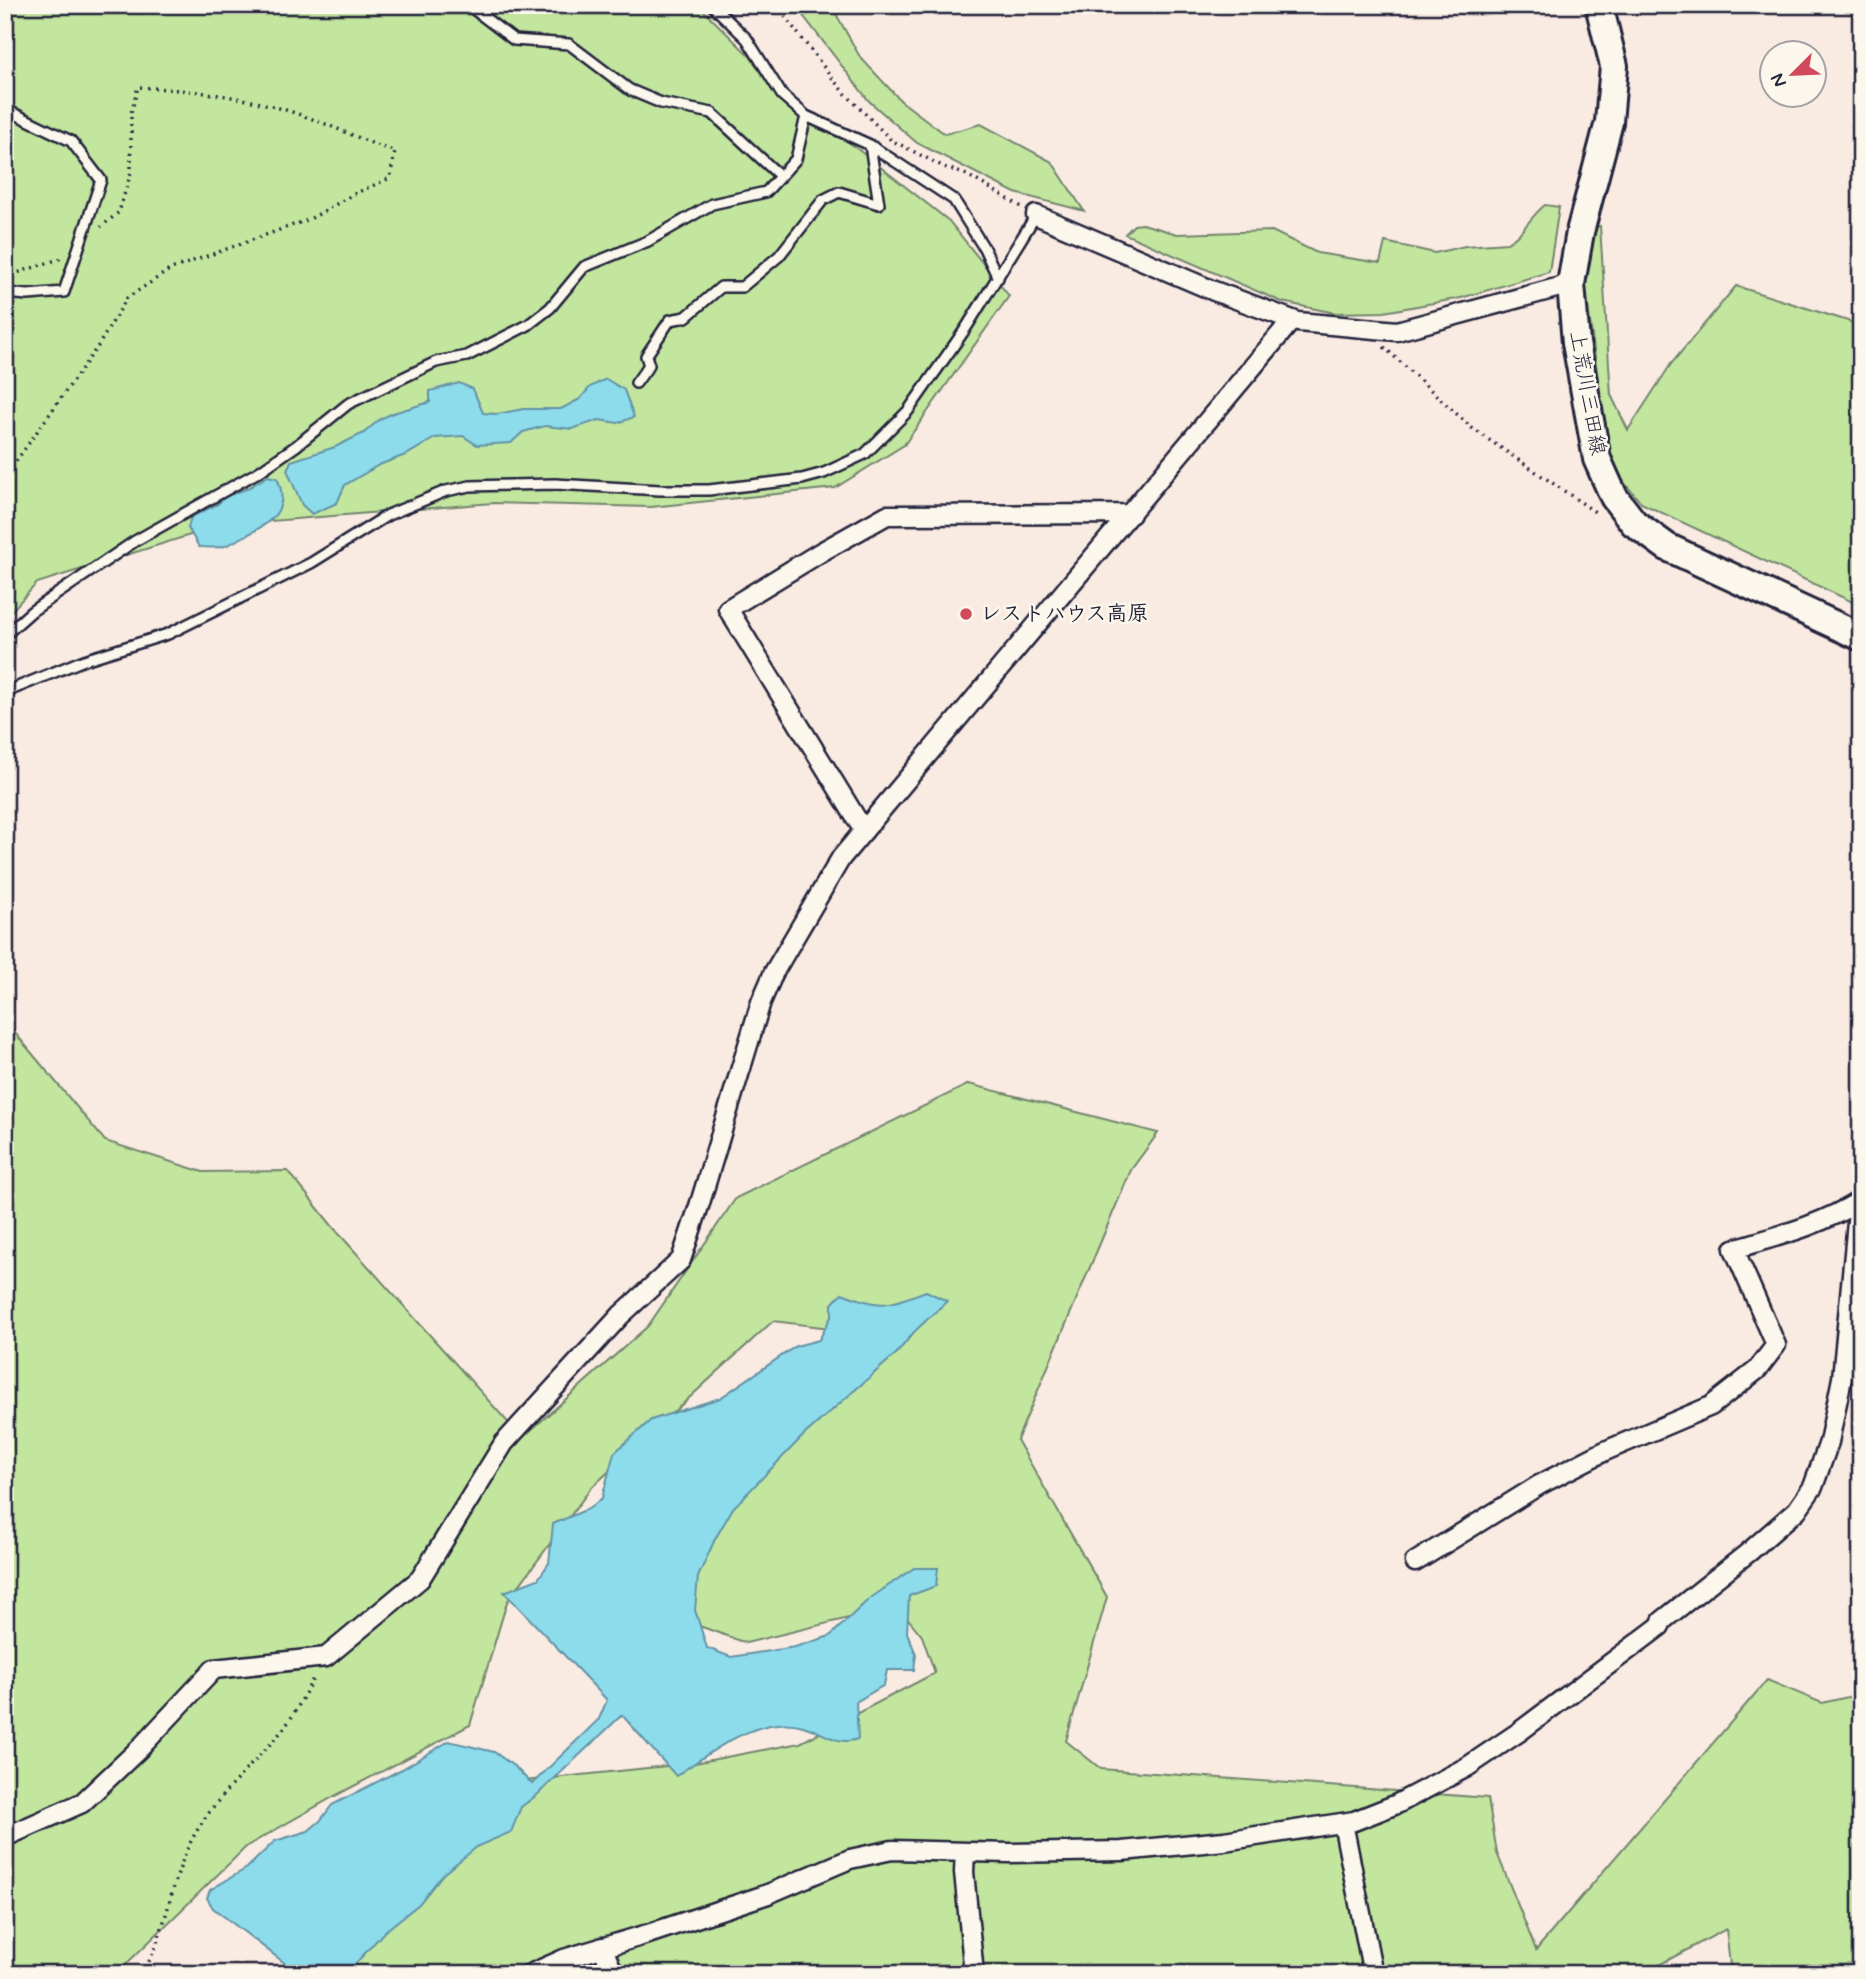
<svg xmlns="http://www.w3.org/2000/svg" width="1866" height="1979" viewBox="0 0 1866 1979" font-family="Mynerve,'Klee One',sans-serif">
<rect width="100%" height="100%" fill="#faebe2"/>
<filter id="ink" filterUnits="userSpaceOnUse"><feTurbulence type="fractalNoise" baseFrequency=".0143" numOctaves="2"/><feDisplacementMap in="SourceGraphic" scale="14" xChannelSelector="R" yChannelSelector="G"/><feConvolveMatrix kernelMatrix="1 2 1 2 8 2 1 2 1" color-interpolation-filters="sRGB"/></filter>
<g filter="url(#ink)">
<path fill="#c3e69f" stroke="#72846d" stroke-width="2" d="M5,5h693l92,91 159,125 60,75 -105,149 -69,43 -184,19 -158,-4 -271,22 -185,58 -32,35z
M795,5h36l29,52 41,44 44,33 36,-10 71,38 32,49 -69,-18 -98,-50 -48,-42z
M1545,205l14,2 -10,65 -88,26 -77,14 -49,1 -53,-11 -157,-68 9,-9 9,-1 34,10 95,-3 45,22 63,10 5,-21 50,11 30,-7 42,-3c15,-7 24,-28 38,-38z
M1600,226l11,169 17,35 43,-66 65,-78 115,36 10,8v276l-220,-103 -31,-38 -25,-179 4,-58z
M5,1021l100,120 98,31 85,-1 45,56 189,211 126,-112 88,-128 233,-114 189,49 -27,37 -114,270 90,157 -41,144 35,28 387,29 9,55 39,97 231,-270 55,23 39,-9v280h-130l-5,-45 -84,45h-1311l184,-192 180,-19 105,-20 135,-70 -13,-37 -24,-30 -152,37 -63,-23 15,-118 189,-167 -114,-14 -182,167 -84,114 -37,123 -137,72 -86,49 -131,128h-111z"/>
<path fill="#8ddceb" stroke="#6292a5" stroke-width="2" d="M606,379l18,11 10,27 -16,6 -19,-3 -27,9 -27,-3 -22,6 -12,11 -34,2 -14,-9 -28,2 -27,16 -29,11 -34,20 -8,18 -25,11 -10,-9 -15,-35 4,-9 44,-14 29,-14 16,-14 13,-6 37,-11v-11l29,-8 14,6 10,24 14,1 26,-5h38l19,-10 10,-12z
M268,476l9,2c15,33 -9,47 -36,60 -6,3 -13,8 -20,9 -7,1 -15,0 -22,0l-11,-19 3,-11 27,-13 6,-7 22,-8z
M926,1291l21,10 -33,31 -17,21 -93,82 -71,73 -18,31 -17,38 -3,33 12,38 24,9 64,-10 35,-11 39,-37 45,-31h24l-2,18 -27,10 -2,37 9,21 -2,16h-27l-3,15 -28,17 2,37c-22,7 -34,-7 -55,-13 -43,-13 -94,27 -127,50l-54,-61 -85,80 -16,12 -10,25 -33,14 -35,28 -24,30 -35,28 -28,31 -4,11h-47l-14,-6 -78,-60 -6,-10 3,-8 37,-22 28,-27 33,-10 12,-10 12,-16 70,-36 47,-28 45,11 21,15 17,17 67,-65 8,-19 -103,-108 34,-13 11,-16 4,-39 37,-16 12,-10 12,-45 37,-33 69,-22 76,-52 23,-6 13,-25v-11l10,-11c41,16 43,13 84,-2z"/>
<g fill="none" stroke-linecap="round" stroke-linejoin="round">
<g stroke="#22223b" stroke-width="14">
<path id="lane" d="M468,5l46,35 55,4 61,46 31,13 51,10 68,63
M712,5l35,34 35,56 24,21 64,29 84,55 30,48 14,30
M5,109l66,32 30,39 -37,112 -36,3 -23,-2
M636,383l13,-18 -3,-9 24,-36 16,-3 35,-30h21l37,-31 44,-56 16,-8 40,12 -9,-59
M5,635l27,-24 103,-70 125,-70 36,-25 52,-42 88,-42 31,-6 61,-31 22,-17 34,-41 64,-26 64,-37 54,-12 30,-33 10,-43
M5,695l8,-6 71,-29 84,-26 143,-71 77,-48 58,-24 24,-5 85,-2 105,6h49l93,-11 22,-6 41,-19 43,-43 58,-83 70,-113"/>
</g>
<g stroke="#22223b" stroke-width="23">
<path id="street" d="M1036,215l178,76 84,31 99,9 174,-47
M864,831l-136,-222 93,-57 66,-37 244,-1
M1415,1562l124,-77 66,-34 106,-45 46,-36 19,-25 -42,-96c44,-13 88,-24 127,-49
M1343,1823l30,151
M5,1837l77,-34 57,-54 75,-80 112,-12 94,-78 84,-136 117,-128 60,-55 19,-57 61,-201 13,-30 67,-114 451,-538
M965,1852l-1,20 10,102
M602,1947l12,27
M530,1974l34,-15 84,-25 120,-40 82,-35 42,-9 117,3 113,-2 102,-10 130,-20 43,-17 70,-37 52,-35 141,-106 2,-5 87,-69 48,-42 16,-23 16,-45 13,-64 17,-177"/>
</g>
<g stroke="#22223b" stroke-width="32">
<path id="secondary" d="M1599,5l15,61 -5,56 -29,110 -9,52 5,59 21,116 17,38 20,26 33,24 194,90"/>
</g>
<path stroke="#22223b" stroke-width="3.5" stroke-dasharray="2 5" stroke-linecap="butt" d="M776,5l64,83 51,52 53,27 23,8 55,32
M5,275l12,-2 45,-15
M1384,347l89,82 125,85
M5,469l9,-5 84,-118 29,-48 44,-29 139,-50 44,-25 36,-16 5,-26c-33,-12 -64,-27 -97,-38 -52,-18 -106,-24 -160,-27l-7,26v59l-12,40 -18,15
M142,1974c26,-42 28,-97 53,-140 22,-39 57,-68 86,-102 13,-16 23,-37 33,-55"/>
<use href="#lane" stroke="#fbf7ec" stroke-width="9"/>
<use href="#street" stroke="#fbf7ec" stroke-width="18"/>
<use href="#secondary" stroke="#fbf7ec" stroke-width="26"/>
</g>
</g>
<circle fill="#d1495b" stroke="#fbf7ec" stroke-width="2.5" cx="966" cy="614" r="7"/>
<g text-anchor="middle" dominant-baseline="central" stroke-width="5" stroke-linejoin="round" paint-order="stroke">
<g font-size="21" fill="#22223b" stroke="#fbf7ec">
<text transform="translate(1587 393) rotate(80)">上荒川三田線</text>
</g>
<g font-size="21" font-weight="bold" fill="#22223b" stroke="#fbf7ec" text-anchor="start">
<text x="980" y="614">レストハウス高原</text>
</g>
</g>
<rect width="1866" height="1979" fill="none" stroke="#fbf7ec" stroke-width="28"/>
<rect x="14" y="14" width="1838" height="1951" fill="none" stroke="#22223b" stroke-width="2.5" filter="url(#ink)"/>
<g transform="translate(1793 74) rotate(246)"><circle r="33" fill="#fbf7ec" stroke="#a4a2a5" stroke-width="2"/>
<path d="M0-5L12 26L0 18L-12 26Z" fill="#d1495b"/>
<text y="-10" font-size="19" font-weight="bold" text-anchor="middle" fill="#22223b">N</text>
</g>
</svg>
